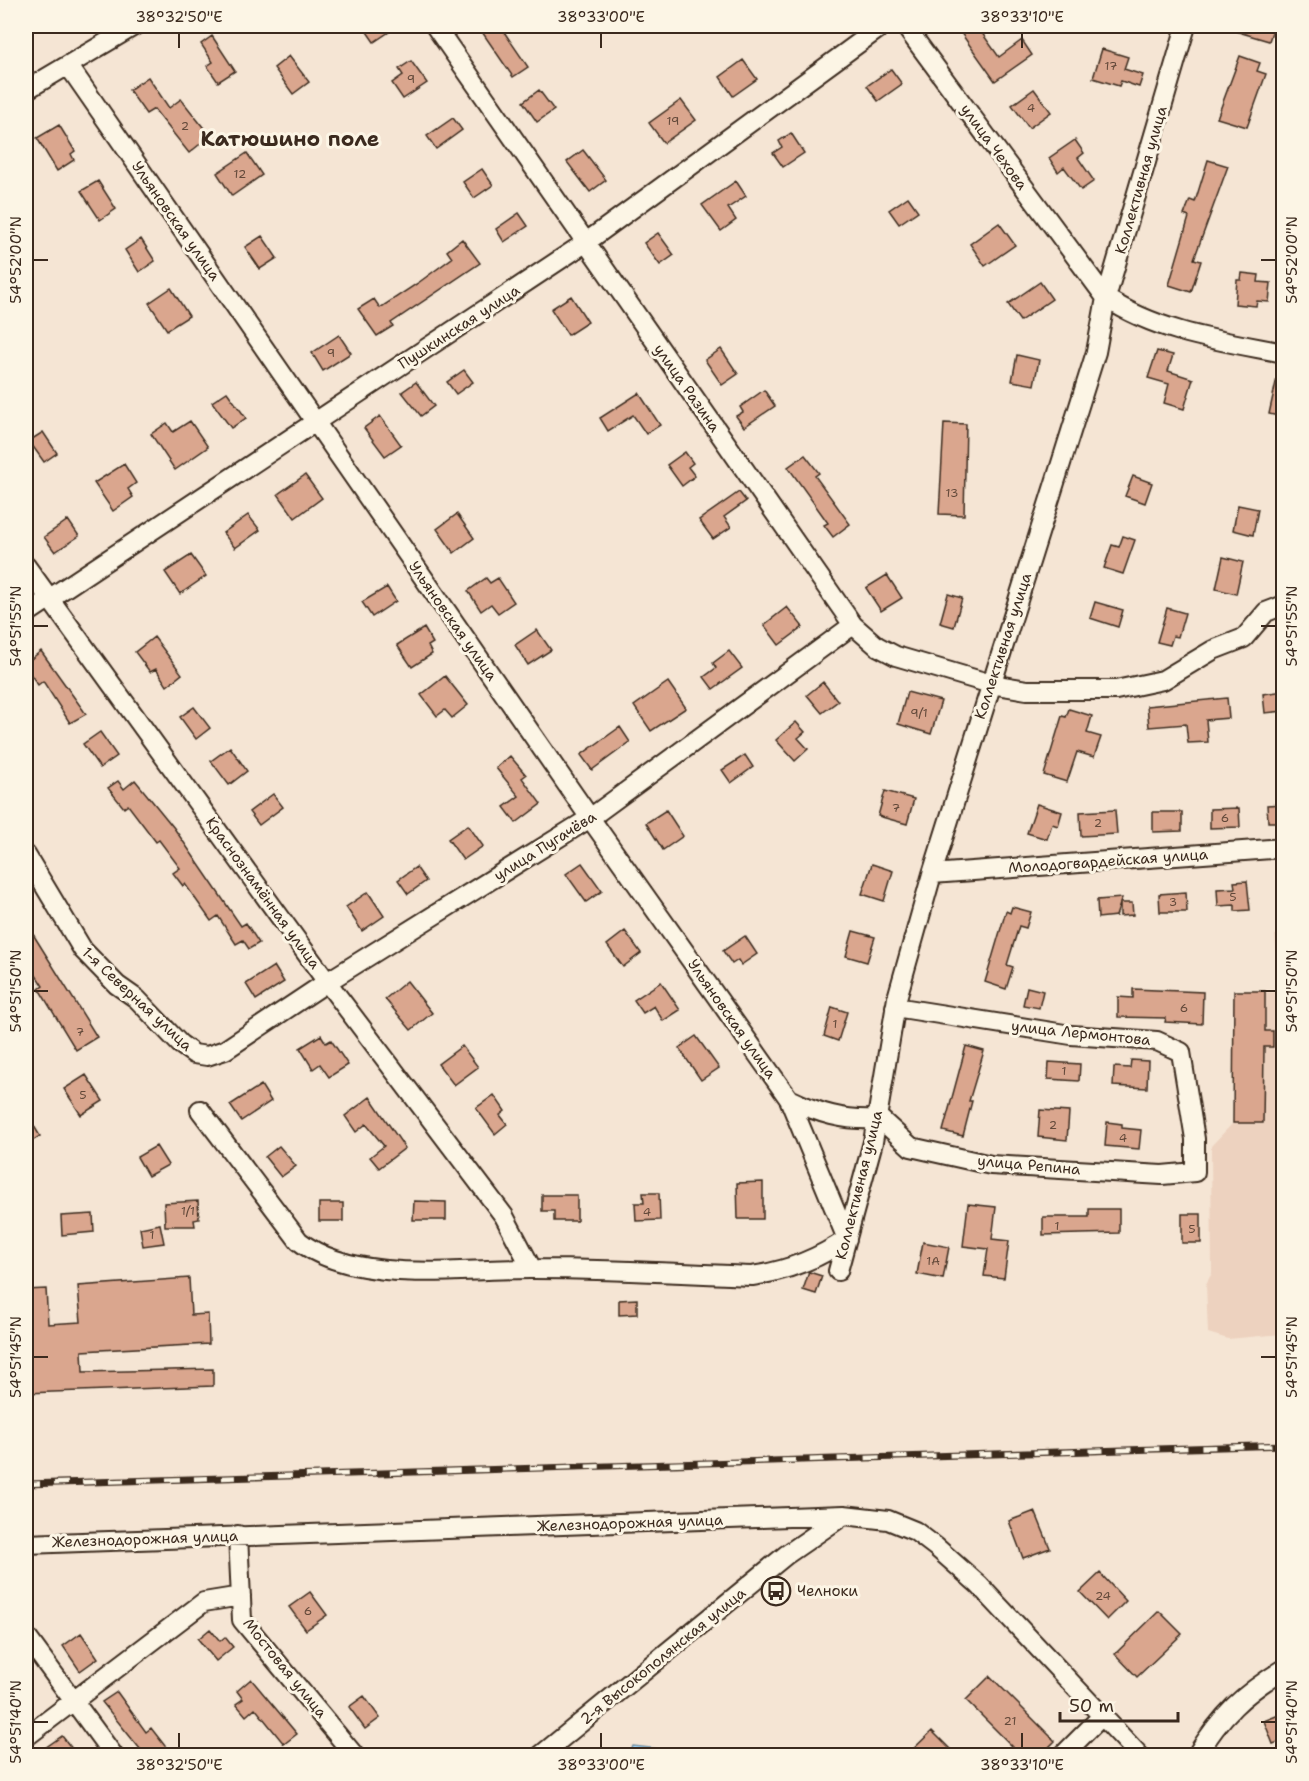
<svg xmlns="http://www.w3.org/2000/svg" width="1309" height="1781" viewBox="0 0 1309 1781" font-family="'Shantell Sans',sans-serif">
<rect width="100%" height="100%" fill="#f5e5d4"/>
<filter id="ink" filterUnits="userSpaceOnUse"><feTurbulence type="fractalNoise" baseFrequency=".0167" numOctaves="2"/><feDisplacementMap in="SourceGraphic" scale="12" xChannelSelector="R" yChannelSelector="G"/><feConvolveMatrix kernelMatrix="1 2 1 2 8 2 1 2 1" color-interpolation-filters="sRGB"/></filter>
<g filter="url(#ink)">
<path fill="#edd2bf" d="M1283,934v400l-55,5 -20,-6 -2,-49 6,-11 -1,-127 22,-23 1,-132 46,1 -5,-57z"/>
<path fill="#9ed7fe" stroke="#7692a4" stroke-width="1.5" d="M633,1746l26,3 12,6h-42z"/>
<path fill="#daa68e" stroke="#3b2a1e" stroke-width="1.5" d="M363,26h35l-24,16z
M478,26h22l28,41 -15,10z
M956,26h21l22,31 23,-17 10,15 -37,26z
M1228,26h46l-5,15 -41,-12z
M212,36l23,35 -17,11 -11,-16 6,-4 -12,-18z
M1102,49l26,8 -4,12 19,6 -4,12 -18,-6 -2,5 -26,-8z
M289,56l20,26 -16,12 -19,-26z
M1240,56l20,7 -3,8 9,3 -19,53 -30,-9z
M743,60l14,19 -24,17 -13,-19z
M411,61l16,22 -24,16 -11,-16 11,-8 -4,-6z
M891,69l11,15 -24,17 -11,-15z
M148,77l21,31 12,-9 29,37 -21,17 -35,-44 -8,5 -17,-24z
M1034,89l17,23 -22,16 -17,-23z
M539,90l15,20 -17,12 -14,-20z
M681,100l15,20 -32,23 -15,-20z
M453,118l9,12 -26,19 -9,-13z
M59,125l16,26 -4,3 3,6 -17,11 -20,-33z
M791,133l13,20 -21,14 -10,-14 9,-6 -3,-6z
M1075,140l9,13 -6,5 16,23 -13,9 -17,-23 -6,5 -9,-14z
M583,150l23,30 -16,12 -23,-30z
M247,153l15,22 -30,21 -15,-23z
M1208,160l20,6 -34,93 7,2 -10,31 -22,-7 20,-68 -5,-2 6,-15 5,2z
M482,169l11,16 -19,13 -11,-16z
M98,181l18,28 -16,11 -19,-29z
M736,181l10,15 -18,12 8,12 -15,11 -19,-26z
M908,197l10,14 -19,13 -10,-14z
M519,213l9,13 -24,16 -8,-13z
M999,223l16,22 -30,21 -15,-22z
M658,233l16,22 -14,10 -16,-22z
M262,236l15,22 -17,11 -15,-22z
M141,239l14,22 -16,11 -14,-22z
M462,239l18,24 -89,60 2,3 -16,10 -19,-27 16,-10 6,9 38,-25 34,-25 -5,-7z
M1242,273l17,2 -1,7 13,1 -2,19 -12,-1 -1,5 -21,-2 2,-24h4z
M1040,282l12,17 -32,22 -12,-17z
M171,288l18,28 -22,14 -18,-27z
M571,296l17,26 -20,13 -17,-26z
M339,335l12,18 -28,18 -11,-18z
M721,349l17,25 -16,11 -17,-25z
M1157,351l16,4 -5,16 25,8 -9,30 -20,-6 5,-19 -21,-6z
M1017,355l22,5 -5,25 -22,-4z
M464,370l9,12 -17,12 -9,-12z
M1278,373l6,1v43l-15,-3z
M416,382l18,24 -13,10 -19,-24z
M764,390l11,16 -31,21 -8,-11 7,-4 -3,-5z
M227,392l19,26 -15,10 -19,-26z
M639,393l21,32 -14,9 -13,-19 -25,16 -8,-13z
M380,416l21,29 -16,11 -21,-28z
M190,421l18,26 -33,23 -24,-36 16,-11 6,9z
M944,423l22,1 -2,91 -25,-1z
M43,432l14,21 -13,9 -15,-21z
M685,452l8,11 -5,4 7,9 -13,10 -15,-21z
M805,455l14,18 -4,3 35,48 -17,13 -9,-12 4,-2 -40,-56z
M124,464l12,19 -8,6 5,8 -20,14 -19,-28z
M305,475l17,23 -27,20 -17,-24z
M1133,476l19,7 -7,20 -20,-7z
M739,492l7,9 -22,16 7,10 -18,12 -14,-19z
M1238,505l20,4 -5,26 -20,-5z
M457,514l17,24 -20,15 -17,-24z
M248,515l12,15 -25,18 -12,-15z
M68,520l11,16 -24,16 -11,-15z
M1123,536l12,4 -12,34 -19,-6 8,-23 7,2z
M191,555l15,21 -26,18 -15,-22z
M1223,557l20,5 -7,32 -20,-5z
M887,575l15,23 -21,13 -15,-23z
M486,578l4,5 8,-5 16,24 -16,11 -7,-9 -10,7 -13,-20z
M387,587l9,14 -24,16 -10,-15z
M948,594l14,4 -8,29 -14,-4z
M1095,602l28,8 -5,17 -28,-9z
M787,607l16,20 -24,18 -15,-20z
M1167,608l18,5 -7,24 -5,-1 -3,9 -13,-3z
M424,628l9,15 -5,3 4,8 -20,13 -15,-22z
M537,630l14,20 -23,15 -13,-20z
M154,637l28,37 -15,12 -11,-17 -6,3 -15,-20z
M41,651l45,63 -16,9 -27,-42 -5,4 -12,-17v-5z
M729,651l13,17 -29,21 -9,-12 12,-9 -3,-5z
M445,676l23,29 -16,13 -7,-8 -8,6 -16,-21z
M668,682l18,26 -35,23 -17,-25z
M823,682l15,19 -16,12 -15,-18z
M1284,691v20l-19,2 -2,-19z
M907,692l34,9 -10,33 -33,-10z
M1227,698l2,20 -23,2 2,22 -20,1 -2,-19 -37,3 -2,-21z
M194,707l16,21 -14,11 -16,-22z
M1069,709l23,7 -5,17 14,4 -7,20 -17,-5 -10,30 -23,-7 18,-59 4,1z
M796,722l9,10 -7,6 10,11 -13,12 -19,-21z
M620,727l10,15 -38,28 -11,-15z
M100,732l17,24 -17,12 -17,-24z
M230,747l17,24 -18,14 -18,-24z
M745,755l8,12 -22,16 -9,-13z
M510,756l16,19 -4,3 19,26 -25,19 -12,-16 15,-11 -23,-28z
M135,780l39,48 67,98 5,-3 13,20 -10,6 -6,-9 -7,4 -18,-28 -7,5 -26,-37 -2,2 -10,-13 7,-5 -21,-28 -3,2 -28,-37 -4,3 -16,-20 10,-7 6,8z
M885,791l29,8 -7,25 -29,-8z
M273,794l10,13 -24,18 -10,-13z
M1037,804l25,8 -4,14 -6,-2 -5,15 -20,-6z
M1284,804v18h-16l-1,-17z
M1239,808l1,19 -30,1v-19z
M666,810l17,26 -20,14 -17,-27z
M1115,810l2,24 -36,2 -1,-24z
M1153,812h29v19l-29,1z
M468,825l15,21 -20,14 -15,-21z
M582,863l20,28 -16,11 -20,-28z
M872,864l21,7 -9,30 -22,-7z
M416,867l10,14 -18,13 -10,-14z
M1247,881l3,29 -15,1v-6l-17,1 -1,-17 18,-1 -1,-6z
M368,892l16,24 -22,15 -16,-24z
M1186,892l1,20h-27l-1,-18z
M1122,898l-2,5h12l1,12 -13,1v-12l-4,12 -18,2 -1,-18z
M1012,907l19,5 -5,16 -7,-2 -12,39 6,2 -7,22 -21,-7 21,-71 4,2z
M26,923l71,114 -21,13 -37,-61 4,-3 -17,-26z
M625,931l16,22 -18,14 -16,-22z
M853,931l22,6 -8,25 -21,-6z
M745,936l12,18 -16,11 -3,-5 -6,4 -9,-13z
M274,966l10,16 -28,18 -10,-16z
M407,981l25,32 -21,17 -26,-31z
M661,982l19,28 -17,11 -9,-15 -11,7 -9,-13z
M1027,987l16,4 -4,17 -16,-3z
M1133,989l70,3 -1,32 -37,-2 1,-4 -48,-1v-20l15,1z
M1234,991h31v40h8v16h-9l-1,76h-30z
M832,1007l15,5 -9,29 -14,-5z
M321,1035l5,8 5,-3 17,25 -19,12 -9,-13 -7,5 -13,-21z
M696,1036l23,32 -18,12 -22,-32z
M462,1046l16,21 -24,18 -16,-21z
M966,1046l18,5 -15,50h3l-9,35 -20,-5z
M1131,1060l17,1 -1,27 -34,-2 1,-19 16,1z
M1049,1062l31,2 -1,17 -31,-2z
M86,1075l17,26 -22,14 -17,-26z
M261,1085l10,16 -30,20 -11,-16z
M494,1095l11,16 -5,4 7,9 -12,10 -19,-26z
M370,1097l35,51 -26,20 -9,-11 14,-11 -18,-22 -10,8 -11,-16z
M1040,1110l29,2 -2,28 -29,-3z
M26,1113l14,23 -14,9z
M1107,1122l15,2v4l19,2 -2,19 -34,-3z
M156,1146l12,19 -20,11 -11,-19z
M279,1146l17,20 -15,11 -16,-20z
M763,1182v37h-25l-1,-36z
M643,1193h16l1,27 -24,1 -1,-18h9z
M542,1195h35v26h-23v-10h-12z
M198,1201l1,18 -5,1 1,6h-30l-1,-23z
M414,1201l32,1v18h-33z
M319,1203h24v18h-24z
M968,1204l28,3 -4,32 17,2 -5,37 -20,-2 4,-27 -25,-3z
M1089,1209h30v24l-76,2v-18h46z
M93,1214l1,18 -32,3 -1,-19z
M1182,1214h19v29h-19z
M160,1224l4,19 -21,3 -3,-18z
M923,1242l26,5 -6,32 -26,-5z
M809,1272l13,4 -6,18 -13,-4z
M189,1278l2,37 17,-1 1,30 -127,7 1,21 130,-3v17l-187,7v-103l20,-1 2,35 33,-2 -3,-36z
M637,1299v15l-18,1v-15z
M1035,1511l15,37 -27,10 -14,-37z
M1100,1573l26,28 -19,19 -27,-28z
M310,1592l17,23 -21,15 -17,-23z
M1159,1611l23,23 -45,43 -22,-23z
M210,1629l10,12 5,-4 8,10 -17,14 -18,-22z
M81,1633l17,25 -18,13 -17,-25z
M990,1676l65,65 -14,14h-20l-55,-55z
M251,1679l46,55 -13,10 -29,-36 -9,8 -10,-12 7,-5 -6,-8z
M117,1692l29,40 5,-4 21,27h-27l-43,-53z
M364,1696l16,22 -15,11 -16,-22z
M1281,1714l3,26 -11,4 -9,-23z
M932,1731l24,24h-49z
M62,1736l15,19h-42z"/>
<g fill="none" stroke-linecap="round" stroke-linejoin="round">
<g stroke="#3b2a1e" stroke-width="22">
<path id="minor" d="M435,26l418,599 24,21 19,10 95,28 36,6h89l47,-10 50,-30 31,-12 22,-26 18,-7
M905,26l201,272c53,35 116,43 178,55
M68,65l522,753 199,281c29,14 55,22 88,20
M26,90l108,-64
M26,566l301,416 177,234 28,53
M26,614l559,-371 297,-217
M26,855l57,95 34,35 20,14 43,45 14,10 13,2 18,-6 102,-68 263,-164 263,-193
M932,874l352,-26
M200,1110l99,131c57,45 165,27 235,28 73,0 146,4 218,7 35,-5 66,-17 95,-37l-58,-140
M877,1116l34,31 80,18 171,10 33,-3v-33l-14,-87 -24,-11 -86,-6 -176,-28
M838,1271l35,-129 24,-144 35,-124 164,-522 10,-54 80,-272
M238,1535l4,85 113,136
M26,1544l818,-29 44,5 27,11 21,16 43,38 161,171
M26,1636l88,120
M26,1737l178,-135 37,-6
M540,1756l246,-201 58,-40
M1062,1756l39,-39
M1196,1756c26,-42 46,-61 88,-87"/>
</g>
<use href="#minor" stroke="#fcf5e5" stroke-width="18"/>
<g stroke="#3b2a1e" stroke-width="7">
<path id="rail" d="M26,1484l1258,-39"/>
</g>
<use href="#rail" stroke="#fcf5e5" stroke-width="4.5" stroke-dasharray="14" stroke-linecap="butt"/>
</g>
</g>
<path fill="none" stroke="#3b2a1e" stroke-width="2" d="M179,33v15M601,33v15M1022,33v15M33,260h15M1261,260h15M33,626h15M1261,626h15M33,991h15M1261,991h15M33,1357h15M1261,1357h15M33,1722h15M1261,1722h15M179,1733v15M601,1733v15M1022,1733v15"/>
<defs>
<g id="bus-ring" transform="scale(1.5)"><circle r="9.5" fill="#fcf5e5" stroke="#3b2a1e" stroke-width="1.5"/><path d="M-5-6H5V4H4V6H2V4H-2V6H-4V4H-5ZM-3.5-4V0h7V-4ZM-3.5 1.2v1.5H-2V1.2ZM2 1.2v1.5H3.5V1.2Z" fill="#3b2a1e"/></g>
</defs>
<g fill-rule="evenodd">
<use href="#bus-ring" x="776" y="1591"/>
</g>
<g text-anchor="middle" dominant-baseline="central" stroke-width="6" stroke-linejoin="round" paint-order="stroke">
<g font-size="12" fill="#63493a">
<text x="1111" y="66">17</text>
<text x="411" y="79">9</text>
<text x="1031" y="108">4</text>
<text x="673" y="121">19</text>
<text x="185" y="126">2</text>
<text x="240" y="174">12</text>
<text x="331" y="353">9</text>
<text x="952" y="493">13</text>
<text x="919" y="713">9/1</text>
<text x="896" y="808">7</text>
<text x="1225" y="818">6</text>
<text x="1098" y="823">2</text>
<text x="1233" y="897">5</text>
<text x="1173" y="902">3</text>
<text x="1184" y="1008">6</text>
<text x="835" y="1024">1</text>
<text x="80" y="1032">7</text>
<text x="1064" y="1071">1</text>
<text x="83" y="1095">5</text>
<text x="1053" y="1125">2</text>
<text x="1123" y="1138">4</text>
<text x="188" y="1211">1/1</text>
<text x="647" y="1212">4</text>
<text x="1057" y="1226">1</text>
<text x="1192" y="1229">5</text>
<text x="152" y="1235">1</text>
<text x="933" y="1261">1А</text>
<text x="1103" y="1596">24</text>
<text x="308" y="1611">6</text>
<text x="1010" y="1721">21</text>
</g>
<g font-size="15" fill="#3b2a1e" stroke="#fcf5e5">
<text transform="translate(994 147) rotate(54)">улица Чехова</text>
<text transform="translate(1141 180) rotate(-74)">Коллективная улица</text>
<text transform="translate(176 221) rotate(55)">Ульяновская улица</text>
<text transform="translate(459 327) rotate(-33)">Пушкинская улица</text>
<text transform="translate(687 388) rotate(55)">улица Разина</text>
<text transform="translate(453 621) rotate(55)">Ульяновская улица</text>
<text transform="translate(1003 646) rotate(-72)">Коллективная улица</text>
<text transform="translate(545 846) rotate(-32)">улица Пугачёва</text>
<text transform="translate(1108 861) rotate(-4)">Молодогвардейская улица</text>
<text transform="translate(263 893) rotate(54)">Краснознамённая улица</text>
<text transform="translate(137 999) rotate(43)">1-я Северная улица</text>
<text transform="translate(732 1019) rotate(55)">Ульяновская улица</text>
<text transform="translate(1081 1033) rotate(6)">улица Лермонтова</text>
<text transform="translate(1029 1165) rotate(5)">улица Репина</text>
<text transform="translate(859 1185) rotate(-76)">Коллективная улица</text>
<text transform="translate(630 1523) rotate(-2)">Железнодорожная улица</text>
<text transform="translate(145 1539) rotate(-2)">Железнодорожная улица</text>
<text transform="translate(663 1656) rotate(-39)">2-я Высокополянская улица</text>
<text transform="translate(285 1668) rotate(51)">Мостовая улица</text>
</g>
<g font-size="15" fill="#3b2a1e" stroke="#fcf5e5" text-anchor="start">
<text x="797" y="1591">Челноки</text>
</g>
<g font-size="21" font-weight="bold" fill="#3b2a1e" stroke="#fcf5e5">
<text x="290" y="139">Катюшино поле</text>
</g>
</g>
<rect width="1309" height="1781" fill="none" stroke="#fcf5e5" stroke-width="66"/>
<path d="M1060 1712v9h118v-9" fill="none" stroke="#3b2a1e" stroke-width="3"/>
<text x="1069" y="1712" font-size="18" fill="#3b2a1e" stroke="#fcf5e5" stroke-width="4.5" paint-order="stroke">50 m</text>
<rect x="33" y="33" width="1243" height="1715" fill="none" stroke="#3b2a1e" stroke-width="2"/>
<g font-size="15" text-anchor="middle" fill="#3b2a1e">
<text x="179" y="22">38°32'50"E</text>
<text x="601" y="22">38°33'00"E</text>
<text x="1022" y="22">38°33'10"E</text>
<text transform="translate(16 260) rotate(-90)" y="5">54°52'00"N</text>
<text transform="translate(1292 260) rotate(-90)" y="5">54°52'00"N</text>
<text transform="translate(16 626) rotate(-90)" y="5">54°51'55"N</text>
<text transform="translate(1292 626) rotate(-90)" y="5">54°51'55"N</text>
<text transform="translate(16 991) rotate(-90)" y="5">54°51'50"N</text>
<text transform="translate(1292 991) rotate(-90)" y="5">54°51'50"N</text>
<text transform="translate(16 1357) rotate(-90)" y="5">54°51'45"N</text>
<text transform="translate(1292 1357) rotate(-90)" y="5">54°51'45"N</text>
<text transform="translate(16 1722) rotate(-90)" y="5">54°51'40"N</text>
<text transform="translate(1292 1722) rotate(-90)" y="5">54°51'40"N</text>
<text x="179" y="1770">38°32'50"E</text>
<text x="601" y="1770">38°33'00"E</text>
<text x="1022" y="1770">38°33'10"E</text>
</g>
</svg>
